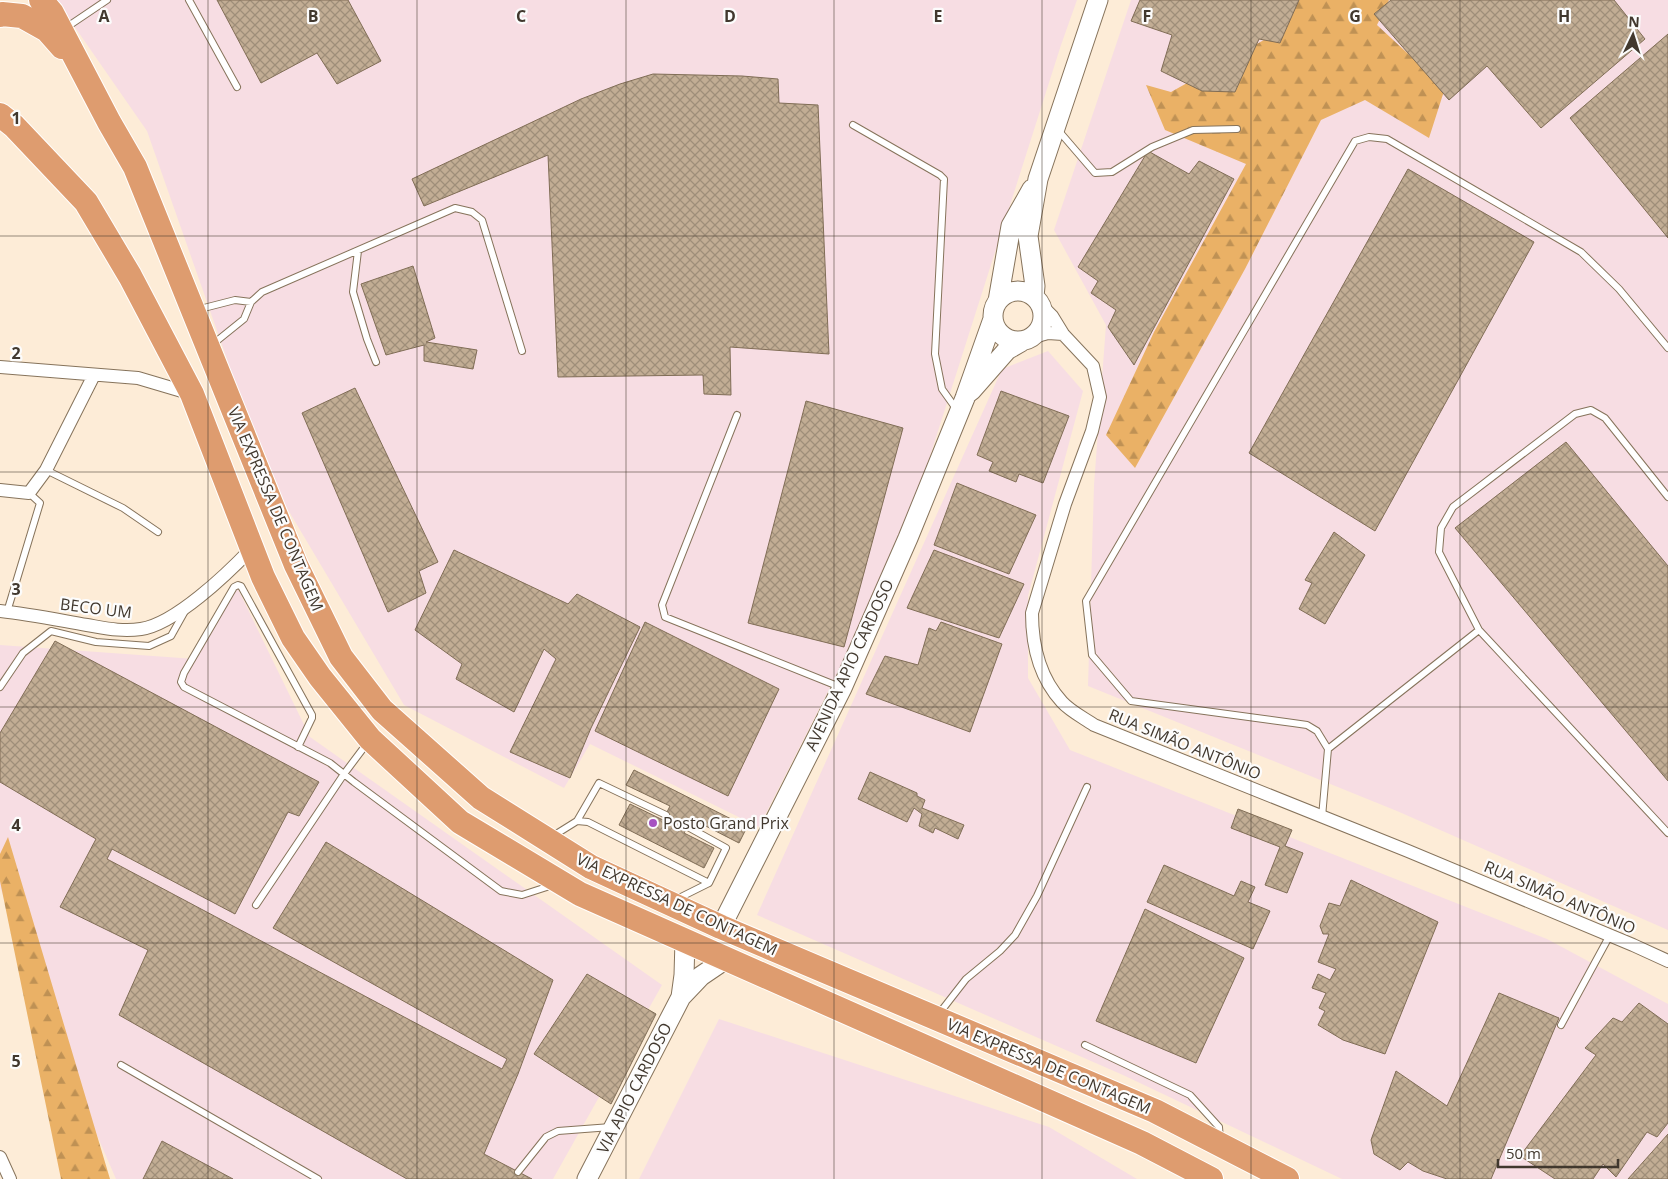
<svg xmlns="http://www.w3.org/2000/svg" width="1668" height="1179" viewBox="0 0 1668 1179" font-family="'Open Sans',sans-serif">
<defs>
<pattern id="forest-firs" width="22" height="20" patternUnits="userSpaceOnUse" patternTransform="scale(1.25)"><rect width="22" height="20" fill="#eab166"/><path d="M5 1l3.5 6h-7zM16 11l3.5 6h-7z" fill="#bf9154"/></pattern>
<pattern id="building-cross-hatch" width="8" height="8" patternUnits="userSpaceOnUse" patternTransform="scale(1.25)"><rect width="8" height="8" fill="#c2ad94"/><path d="M0 0l8 8M0 8l8-8" fill="none" stroke="#9f8e79"/></pattern>
</defs>
<rect width="100%" height="100%" fill="#fdecd7"/>
<path fill="#f7dde3" d="M56,0h1021l-16,45 -137,430 -42,104 -40,85 -83,163 -169,-83 -26,44 -160,-83 -136,-229 -121,-345z
M1131,0h537v930l-271,-119 -309,-125 6,-201 12,-160 -52,-95z
M1048,351l35,40 -55,205v82l42,72 477,189 121,65v175h-326l-219,-104 -366,-160 245,-546z
M237,587l73,150 352,248 -109,194h-437l-65,-150 -51,-142v-242l195,14z
M719,1019l330,108 88,52h-498z"/>
<path fill="url(#forest-firs)" d="M1298,0h91l-12,25 68,63 -16,50 -64,-38 -44,20 -76,149 -110,199 -29,-33 48,-103 92,-168 -81,-34 -19,-45 25,7 100,-56z
M8,837l102,342h-49l-61,-298v-27z"/>
<path fill="url(#building-cross-hatch)" stroke="#806d56" d="M217,0h131l33,61 -44,23 -20,-31 -56,30z
M1140,0h159l-19,43 -21,-4 -24,53 -33,-1 -41,-20 11,-36 -41,-14z
M1391,0h223l31,39 -104,89 -54,-62 -38,34 -75,-86z
M1668,34v204l-98,-120z
M653,74l89,2 36,3 1,24 39,2 11,249 -99,-7 1,48 -27,-1 -1,-19 -145,2 -10,-222 -124,51 -12,-27 169,-80 39,-15z
M1148,151l41,23 10,-13 35,18 -100,186 -26,-38 8,-17 -25,-17 7,-12 -20,-14z
M1408,169l126,73 -159,289 -126,-78z
M413,266l22,72 -9,4 51,8 -4,19 -49,-8v-16l-38,10 -25,-71z
M355,388l83,174 -19,9 7,22 -38,19 -86,-199z
M1001,391l68,25 -26,67 -24,-9 -3,8 -27,-11 4,-9 -16,-7z
M806,401l97,27 -59,219 -96,-24z
M1566,442l102,124v215l-213,-253z
M957,483l79,32 -27,59 -75,-29z
M1334,532l31,23 -40,69 -26,-15 13,-26 -7,-3z
M454,550l114,54 9,-10 63,33 -49,101 -21,50 -60,-26 46,-93 -12,-10 -30,63 -58,-33 6,-15 -47,-34z
M934,550l90,34 -25,54 -92,-30z
M645,622l134,67 -51,107 -133,-65z
M941,622l61,22 -32,88 -104,-38 19,-38 33,9 11,-37 7,3z
M55,641l264,141 -20,34 -11,-4 -53,102 -123,-65 -5,10 395,210 5,-10 -234,-131 53,-86 227,138 -35,94 -34,80 48,25h-125l-288,-164 29,-65 -88,-43 36,-68 -96,-57v-49z
M634,770l113,57 -8,16 -47,-24 -8,14 30,15 -10,20 -85,-43 11,-21 33,16 7,-14 -44,-21z
M870,772l47,21v3l8,4 -3,8 42,17 -6,14 -23,-11 -2,5 -14,-7 3,-12 -8,-6 -7,14 -49,-23z
M1238,809l54,21 -7,16 18,7 -16,40 -22,-8 15,-38 -49,-19z
M1164,865l70,31 7,-15 14,6 -7,15 22,9 -17,38 -106,-47z
M1351,880l87,42 -53,132 -42,-14 -25,-15 7,-14 -6,-3 7,-15 -14,-5 6,-14 12,6 6,-11 -18,-7 11,-28h-6l-3,-8 9,-23 11,3z
M1145,909l99,49 -48,105 -100,-42z
M587,974l69,40 -45,90 -77,-50z
M1499,993l60,25 -68,161h-44l-24,-8 -15,-9 -8,8 -26,-16 -3,-14 25,-69 51,35z
M1639,1003l29,21v99l-11,14 -10,-5 -31,45 -13,-13 -10,15h-38l-35,-23 76,-101 -11,-7 28,-30 9,4z
M1668,1134v45h-40z
M162,1141l71,38h-90z"/>
<g fill="none" stroke-linecap="round" stroke-linejoin="round">
<g stroke="#86735b" stroke-width="8">
<path id="lane" d="M189,0l48,87
M64,29l43,-29
M853,125l87,50 4,4 -9,175 7,35 15,21
M1058,130l37,43 17,-1 40,-25 41,-17 44,-1
M358,251l-5,41 14,47 9,23
M196,310l39,-10 16,2
M213,344l31,-25 7,-17 11,-10 193,-84 17,4 10,8 40,131
M737,415l-75,190 3,12 175,70
M46,470l77,38 35,24
M7,612l33,-109 -11,-10
M1479,630l-40,-78 2,-24 12,-21 122,-93 16,-4 14,8 63,79
M0,687l23,-34 28,-22 45,11 53,4 22,-10 14,-25
M298,747l14,-29v-3l-71,-129 -3,-1 -4,2 -50,86 -3,9 3,5 146,76 24,19 147,109 21,4 31,-10
M1328,749l151,-119 189,203
M1322,817l6,-68 -11,-18 -10,-6 -14,-2 -162,-22 -39,-46 -6,-54 269,-460 14,-4 18,2 194,113 38,37 49,59
M577,821l22,-38 67,32
M688,827l38,21 -17,35
M553,836l24,-15 11,1 121,61 -34,17
M256,905l88,-131 24,-32
M938,1015l28,-36 34,-28 15,-16 22,-39 50,-109
M1561,1025l49,-90
M1085,1045l105,50 29,32 1,12
M121,1065l197,114
M518,1172l28,-35 12,-6 53,-4"/>
</g>
<g stroke="#86735b" stroke-width="14">
<path id="street" d="M1040,304l12,12 11,18 30,32 7,31 -8,34 -27,73 -33,109c0,32 7,64 30,89 8,9 22,16 32,23l314,126 225,94 35,16
M1030,338l18,-5 15,1
M0,367l138,11 54,16
M0,490l29,3 17,-23 48,-95
M0,611c29,3 58,9 87,14 18,3 35,7 54,4 34,-5 86,-55 110,-80
M0,1157l10,22"/>
</g>
<g stroke="#86735b" stroke-width="21">
<path id="secondary" d="M993 316a25 25 0 1 1 50 0a25 25 0 1 1-50 0Z
M1034,297l1,-11 -7,-50 10,-57 60,-179
M998,301l13,-75 21,-37
M971,391l36,-41 14,-8
M721,927l121,-239 66,-150 57,-140 28,-79
M681,997l3,-22 1,-35
M587,1179l94,-182 20,-21 25,-17"/>
</g>
<g stroke="#fff" stroke-width="26">
<path id="highway" d="M41,0l11,13 57,109 26,45 161,398 45,92 41,53 99,88 110,69 130,60 434,184 132,68
M0,15l2,-1 20,2 25,14 15,17
M0,115l14,11 72,76 44,74 62,118 71,183 30,61 27,39 50,62 90,83 120,72 562,249 69,36"/>
</g>
<use href="#lane" stroke="#fff" stroke-width="6"/>
<use href="#street" stroke="#fff" stroke-width="12"/>
<use href="#secondary" stroke="#fff" stroke-width="19"/>
<use href="#highway" stroke="#de9c6f" stroke-width="24"/>
</g>
<path fill="none" stroke="#41382e" stroke-width="1" stroke-opacity="0.55" d="M208,0v1179M417,0v1179M626,0v1179M834,0v1179M1042,0v1179M1251,0v1179M1460,0v1179M0,236h1668M0,472h1668M0,707h1668M0,943h1668"/>
<circle fill="#a652c1" stroke="#fcfcfc" stroke-width="2" cx="653" cy="823" r="5"/>
<g text-anchor="middle" dominant-baseline="central" stroke-width="4.5" stroke-linejoin="round" paint-order="stroke">
<g font-size="16" fill="#41382e" stroke="#fcfcfc">
<text transform="translate(276 509) rotate(67)">VIA EXPRESSA DE CONTAGEM</text>
<text transform="translate(96 608) rotate(7)">BECO UM</text>
<text transform="translate(849 665) rotate(-65)">AVENIDA APIO CARDOSO</text>
<text transform="translate(1185 744) rotate(22)">RUA SIMÃO ANTÔNIO</text>
<text transform="translate(1560 897) rotate(23)">RUA SIMÃO ANTÔNIO</text>
<text transform="translate(677 904) rotate(25)">VIA EXPRESSA DE CONTAGEM</text>
<text transform="translate(1049 1066) rotate(23)">VIA EXPRESSA DE CONTAGEM</text>
<text transform="translate(634 1088) rotate(-63)">VIA APIO CARDOSO</text>
</g>
<g font-size="16" fill="#41382e" stroke="#fcfcfc" text-anchor="start">
<text x="663" y="823">Posto Grand Prix</text>
</g>
</g>
<g font-size="16" text-anchor="middle" font-weight="bold" fill="#41382e" stroke="#fcfcfc" stroke-width="4.5" stroke-linejoin="round" paint-order="stroke">
<text x="104" y="22">A</text>
<text x="313" y="22">B</text>
<text x="521" y="22">C</text>
<text x="730" y="22">D</text>
<text x="938" y="22">E</text>
<text x="1147" y="22">F</text>
<text x="1355" y="22">G</text>
<text x="1564" y="22">H</text>
<text x="16" y="124">1</text>
<text x="16" y="359">2</text>
<text x="16" y="595">3</text>
<text x="16" y="831">4</text>
<text x="16" y="1067">5</text>
</g>
<g transform="translate(1633 35) rotate(4)" stroke="#fcfcfc" stroke-width="4" paint-order="stroke">
<path d="M0-4L9 19L0 12L-9 19Z" fill="#41382e"/>
<text y="-8" font-size="14" font-weight="bold" text-anchor="middle" fill="#41382e">N</text>
</g>
<path d="M1498 1159v8h120v-8" fill="none" stroke="#41382e" stroke-width="2.5"/>
<text x="1506" y="1159" font-size="15" fill="#41382e" stroke="#fcfcfc" stroke-width="4" paint-order="stroke">50 m</text>
</svg>
